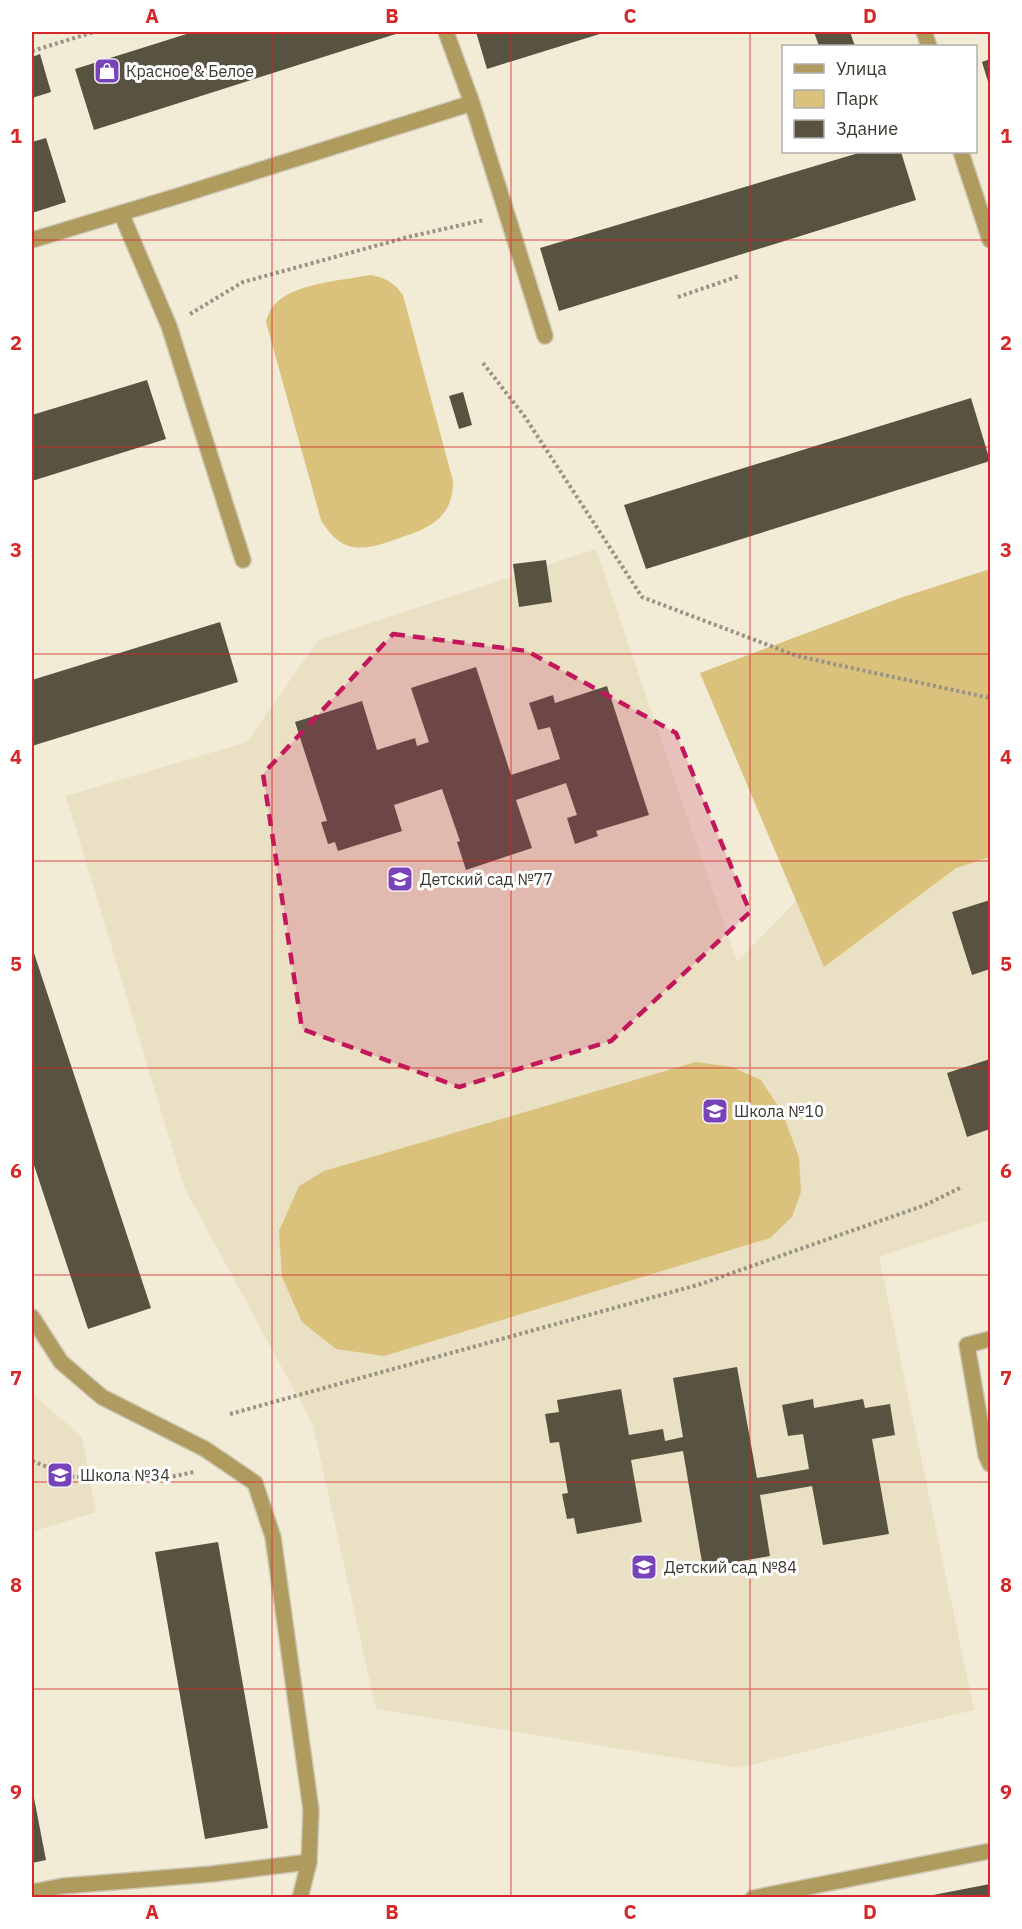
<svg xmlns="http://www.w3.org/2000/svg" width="1022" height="1929" viewBox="0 0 1022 1929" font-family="'IBM Plex Sans',sans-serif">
<rect width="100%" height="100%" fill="#f2ebd6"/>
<path fill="#eae1c4" d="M596,549l141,413 149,-154 104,-29v441l-111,37 95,453 -236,58 -362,-59 -63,-284 -129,-238 -118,-391 181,-54 71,-102z
M32,1389l2,6 48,42 14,75 -64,20z"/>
<path fill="#dac27d" d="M370,275c16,3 23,7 33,20l50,186c0,38 -24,47 -56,58 -35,12 -55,16 -76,-19l-55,-198c1,-4 3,-9 5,-13 17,-26 70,-28 99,-34z
M990,569v288l-34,11 -132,99 -124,-294 200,-75z
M696,1062l36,5 29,13 21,32 17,45 2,35 -9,25 -22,21 -386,118 -48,-7 -34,-27 -20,-45 -3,-46 20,-45 25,-15z"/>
<path fill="#585241" d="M193,32h209l-308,98 -19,-61z
M476,32h130l-119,37z
M814,32h36l5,14h-36z
M40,54l11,38 -19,6v-41z
M990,59v29l-8,-26z
M46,138l20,64 -34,11v-71z
M862,152h39l15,48 -357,111 -19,-63z
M147,380l19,59 -134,42v-66z
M463,392l9,33 -13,4 -10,-33z
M971,398l19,63 -344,108 -22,-64z
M546,560l6,42 -33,5 -6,-43z
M220,622l18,60 -206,64v-66z
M476,667l35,108 49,-16 -10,-32 -12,3 -9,-27 24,-8 2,8 52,-17 42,129 -53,16 2,5 -23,8 -8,-26 10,-3 -11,-32 -50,17 16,48 -66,22 -9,-28 3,-1 -18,-52 -48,16 8,26 -64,20 -3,-9 -7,2 -7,-22 6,-1 -32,-99 67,-21 15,49 38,-12 2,8 12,-4 -18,-54z
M990,900v69l-18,6 -20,-63z
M32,947l119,361 -63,21 -56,-170z
M990,1059v70l-23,8 -20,-64z
M737,1367l20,111 52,-9 -6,-35 -15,2 -6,-31 31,-6 1,9 49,-9 2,9 25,-4 5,31 -23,4 17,95 -66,11 -11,-59 -52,9 10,61 -67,12 -20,-117 -52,9 11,62 -65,12 -3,-16 -7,1 -5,-25 6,-1 -9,-51 -9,1 -5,-29 14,-2 -2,-12 64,-11 8,46 34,-6 2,12 18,-4 -10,-59z
M218,1542l50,286 -63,11 -50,-287z
M34,1798l12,62 -14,3v-64z
M990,1884v14h-62v-2z"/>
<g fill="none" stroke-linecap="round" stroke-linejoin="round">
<g stroke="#cdc7b5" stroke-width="18">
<path id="service" d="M990,1339l-23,6 19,110 4,9
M32,1892l31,-6 149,-12 97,-12
M753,1898l237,-47"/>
</g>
<g stroke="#cdc7b5" stroke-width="18">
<path id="minor" d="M446,32l26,71 73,233
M924,32l5,14
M961,152l29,88
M121,213l48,113 74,234
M32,240l149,-45 291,-92
M32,1317l29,45 41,35 103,52 50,34 18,54 38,273 -2,52 -9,36"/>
</g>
<path stroke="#989384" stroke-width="4" stroke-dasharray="3 3" stroke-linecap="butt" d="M32,51l62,-19
M678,297l61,-21
M190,314l53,-32 165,-45 76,-17
M483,363l42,54 117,180 155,59 193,42
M230,1414l471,-130 224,-79 37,-18
M32,1461l42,16 87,2 33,-7"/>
<use href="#service" stroke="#b09b5f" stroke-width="15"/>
<use href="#minor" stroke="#b09b5f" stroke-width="15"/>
</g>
<path fill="#c2185b" fill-opacity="0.2" stroke="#c2185b" stroke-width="4.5" stroke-dasharray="12 8" stroke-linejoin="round" d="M393,634l134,17 149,82 74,179 -139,129 -152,46 -157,-58 -39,-255z"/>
<path fill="none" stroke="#d62828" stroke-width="1.5" stroke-opacity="0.55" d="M272,32v1866M511,32v1866M750,32v1866M32,240h958M32,447h958M32,654h958M32,861h958M32,1068h958M32,1275h958M32,1482h958M32,1689h958"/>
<defs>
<g id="shop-square" transform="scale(1.35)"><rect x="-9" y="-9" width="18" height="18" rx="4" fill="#7842b9" stroke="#fff"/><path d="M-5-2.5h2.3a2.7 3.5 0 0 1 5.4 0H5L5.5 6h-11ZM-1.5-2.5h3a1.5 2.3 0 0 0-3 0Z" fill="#fff"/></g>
<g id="school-square" transform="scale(1.35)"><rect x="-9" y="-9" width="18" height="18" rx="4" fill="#7842b9" stroke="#fff"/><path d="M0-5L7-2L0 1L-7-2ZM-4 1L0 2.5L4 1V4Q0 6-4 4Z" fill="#fff"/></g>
</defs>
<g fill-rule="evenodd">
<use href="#shop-square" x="107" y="71"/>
<use href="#school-square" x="400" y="879"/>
<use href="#school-square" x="715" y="1111"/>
<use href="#school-square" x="60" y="1475"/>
<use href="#school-square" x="644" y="1567"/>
</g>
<g text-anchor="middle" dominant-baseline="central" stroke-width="6" stroke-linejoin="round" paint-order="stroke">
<g font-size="16" fill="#3a372f" stroke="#fff" text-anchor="start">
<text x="126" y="71">Красное &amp; Белое</text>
<text x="420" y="879">Детский сад №77</text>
<text x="734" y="1111">Школа №10</text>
<text x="80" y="1475">Школа №34</text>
<text x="664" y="1567">Детский сад №84</text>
</g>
</g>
<rect width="1022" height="1929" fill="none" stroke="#ffffff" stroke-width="66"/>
<rect x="782" y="45" width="195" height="108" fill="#ffffff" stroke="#b0afac" stroke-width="1.5"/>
<rect x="794" y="64" width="30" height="9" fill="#b09b5f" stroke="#b0afac" stroke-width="1.5"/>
<text x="836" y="75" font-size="18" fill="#3a372f">Улица</text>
<rect x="794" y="90" width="30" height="18" fill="#dac27d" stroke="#b0afac" stroke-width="1.5"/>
<text x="836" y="105" font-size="18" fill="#3a372f">Парк</text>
<rect x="794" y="120" width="30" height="18" fill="#585241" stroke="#b0afac" stroke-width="1.5"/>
<text x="836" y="135" font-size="18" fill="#3a372f">Здание</text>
<rect x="33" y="33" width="956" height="1863" fill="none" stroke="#d62828" stroke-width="2"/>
<g font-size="20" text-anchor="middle" font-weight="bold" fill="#d62828">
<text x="152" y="23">A</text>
<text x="392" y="23">B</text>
<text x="630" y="23">C</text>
<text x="870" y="23">D</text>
<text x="16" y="143">1</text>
<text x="1006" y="143">1</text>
<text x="16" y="350">2</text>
<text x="1006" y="350">2</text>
<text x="16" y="557">3</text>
<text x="1006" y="557">3</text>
<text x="16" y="764">4</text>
<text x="1006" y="764">4</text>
<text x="16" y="971">5</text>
<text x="1006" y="971">5</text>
<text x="16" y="1178">6</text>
<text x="1006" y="1178">6</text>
<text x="16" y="1385">7</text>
<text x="1006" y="1385">7</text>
<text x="16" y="1592">8</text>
<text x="1006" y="1592">8</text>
<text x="16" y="1799">9</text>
<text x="1006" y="1799">9</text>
<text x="152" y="1919">A</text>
<text x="392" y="1919">B</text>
<text x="630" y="1919">C</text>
<text x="870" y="1919">D</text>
</g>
</svg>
